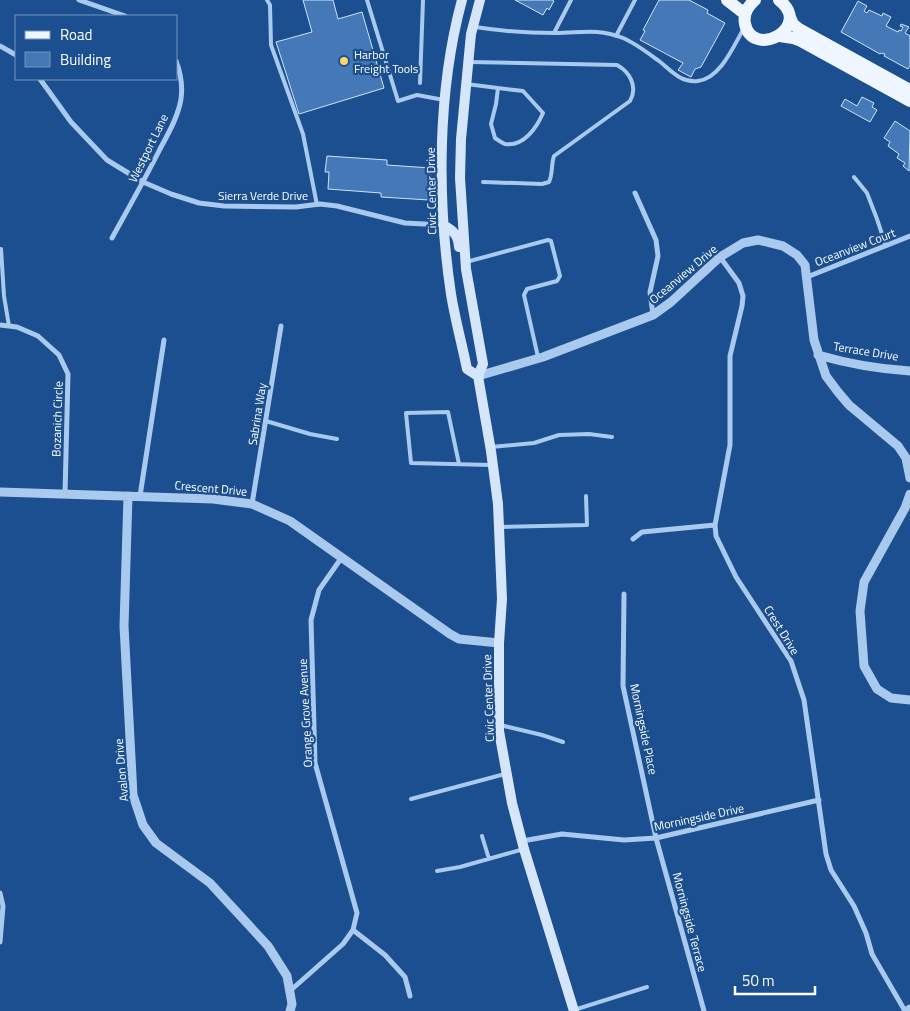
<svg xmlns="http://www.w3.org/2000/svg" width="910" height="1011" viewBox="0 0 910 1011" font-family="'Titillium Web',sans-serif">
<rect width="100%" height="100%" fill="#1b4f8f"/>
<path fill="#4478b7" stroke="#cfe3fa" d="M303,0h30l5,19 24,-7 22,76 -85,26 -23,-72 36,-10z
M515,0h37l2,1 -5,9 -2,-2 -4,7z
M659,0h30l19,10 -1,3 18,10 -24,44 -6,2 -4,8 -13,-7 5,-7 -43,-23 5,-9 -2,-1z
M858,1l9,5 -3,5 3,2 2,-3 13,6 1,-3 8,4 -5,9 12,6 1,-2 2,1 2,-4 -3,-1 1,-2 8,3 -4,6 5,3v30l-2,3 -24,-13 1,-2 -4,-1 -1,1 -39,-22z
M862,97l12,6 -2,4 5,3 -7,12 -29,-16 4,-7 12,7z
M895,121l15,10 -1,40 -6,-5 2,-3 -8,-5 2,-4 -11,-8 2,-4 -6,-4z
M327,156l60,4v5l44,3 -2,32 -48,-3v-4l-53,-4 1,-17h-4z"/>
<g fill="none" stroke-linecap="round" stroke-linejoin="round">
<path stroke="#a9c9ee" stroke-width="4" d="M267,0l3,5 1,40 32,89 14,71
M367,0l31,101 19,-6 27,5
M475,27c26,4 53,6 80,6 26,0 42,-5 68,5 12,5 25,15 36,23 12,9 21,22 39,20 23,-3 36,-36 46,-53
M554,33l17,-33
M616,36l19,-36
M469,62l148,3c13,7 21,22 13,36l-76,55c-3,9 -1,17 -5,26l-7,2 -59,-2
M420,83l3,-83
M466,84l57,7 20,22c-6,14 -19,34 -38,31 -3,-1 -7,-4 -10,-6l-4,-14 5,-20 2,-16
M854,177l13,16 10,26 9,27
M1,249l3,47 5,30
M466,262l82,-22 3,1 9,35 -3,5 -30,8 -3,6 14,62
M266,421l44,13 27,5
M491,447l43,-4 25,-8 30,-1 23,3
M459,464l-11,-52 -42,1 5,50 80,2
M501,527l86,-2 -1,-29
M500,725l42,10 21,7
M411,799l94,-25
M482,836l7,23
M437,871l23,-4 64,-18
M574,1010l73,-23"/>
<path stroke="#a9c9ee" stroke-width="5" d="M79,0l46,16
M0,46l16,9
M40,79l31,43 36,38 36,22 28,12 28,9 25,3 72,1 24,-3 17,2 68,17 38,2
M635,193l21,47 2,16 -8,36 3,23
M112,238c16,-29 33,-59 48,-89 8,-15 18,-32 21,-50 2,-14 0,-25 -5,-38
M720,257l19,26 4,13 -1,10 -12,50v89l-15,80 1,11 20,41 55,84 13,39 22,154 5,16 23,36 12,27 6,21 33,57
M807,277l103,-41
M0,325l17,2 21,9 21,19 9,19 -3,120
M140,496l24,-156
M252,504l29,-178
M633,539l9,-7 73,-7
M624,594l-1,92 33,152 48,173
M522,841l40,-7 62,6 32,-2 163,-38
M0,893l3,13 -3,36
M353,930l32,25 20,22 5,19
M291,990l52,-46 10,-14 4,-17 -42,-150 -4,-143 8,-30 23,-33"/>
<path stroke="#a9c9ee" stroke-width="9" d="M818,355c31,9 60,14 92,16
M478,376l65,-19 110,-42 18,-13 49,-45 23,-14 15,-3 25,6 14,9 8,10 9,75 12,36 12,16 11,13 49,41 8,12 4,20
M0,492l213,7 39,5 38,17 160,113 9,5 40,4
M910,494l-5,14 -41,74 -4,29 4,55 13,23 14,9 19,2
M128,496l-4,130 9,169 10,30 13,18 54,40 58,63 19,30 5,28 -2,7
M907,1011l3,-2"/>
<path stroke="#d6e6fa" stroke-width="10" d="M462,0c-25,92 -25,200 -11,294 4,25 11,50 16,75l11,7
M480,0l-9,34 -10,105 -1,39 6,91 17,95 -5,12 13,75 7,53 4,95 -3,44v88l13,72 12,46 50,162
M443,225c11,6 15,10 16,22"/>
<path stroke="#f0f6ff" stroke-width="12" d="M727,0l18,14
M755,0c-7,6 -12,14 -10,24 8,36 69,3 34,-24
M790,17l3,7 6,5 111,61
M780,36l13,2 8,3 109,60"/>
</g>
<circle fill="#ffd166" stroke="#1b4f8f" stroke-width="2" cx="344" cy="61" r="5"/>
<g text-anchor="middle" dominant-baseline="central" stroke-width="4.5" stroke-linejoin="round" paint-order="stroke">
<g font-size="12" fill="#fff" stroke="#1b4f8f" text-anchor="start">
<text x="354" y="54">Harbor<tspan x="354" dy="14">Freight Tools</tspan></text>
</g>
<g font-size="12" fill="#fff" stroke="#1b4f8f">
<text transform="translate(148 148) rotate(-64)">Westport Lane</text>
<text transform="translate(431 191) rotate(-91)">Civic Center Drive</text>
<text x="263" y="195">Sierra Verde Drive</text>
<text transform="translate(855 247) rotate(-21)">Oceanview Court</text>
<text transform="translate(683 274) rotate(-40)">Oceanview Drive</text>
<text transform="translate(866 351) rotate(9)">Terrace Drive</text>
<text transform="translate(257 414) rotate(-81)">Sabrina Way</text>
<text transform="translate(57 419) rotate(-88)">Bozanich Circle</text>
<text transform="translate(211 488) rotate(5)">Crescent Drive</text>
<text transform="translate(782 630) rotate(58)">Crest Drive</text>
<text transform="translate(488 698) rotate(-92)">Civic Center Drive</text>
<text transform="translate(305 713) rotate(-93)">Orange Grove Avenue</text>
<text transform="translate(644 729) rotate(78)">Morningside Place</text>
<text transform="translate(121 770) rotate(-95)">Avalon Drive</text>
<text transform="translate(699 817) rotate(-12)">Morningside Drive</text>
<text transform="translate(690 922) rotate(75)">Morningside Terrace</text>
</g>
</g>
<rect x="15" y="15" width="162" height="65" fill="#1b4f8f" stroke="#7695bc"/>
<rect x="25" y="31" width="25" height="8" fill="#f0f6ff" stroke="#7695bc"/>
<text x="60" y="40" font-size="15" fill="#ffffff">Road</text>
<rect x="25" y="52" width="25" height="15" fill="#4478b7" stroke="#7695bc"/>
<text x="60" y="65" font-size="15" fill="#ffffff">Building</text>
<path d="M735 986v8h80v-8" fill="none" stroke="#ffffff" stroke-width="2.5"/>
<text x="742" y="986" font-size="15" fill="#ffffff" stroke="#1b4f8f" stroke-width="4" paint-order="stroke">50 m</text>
</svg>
